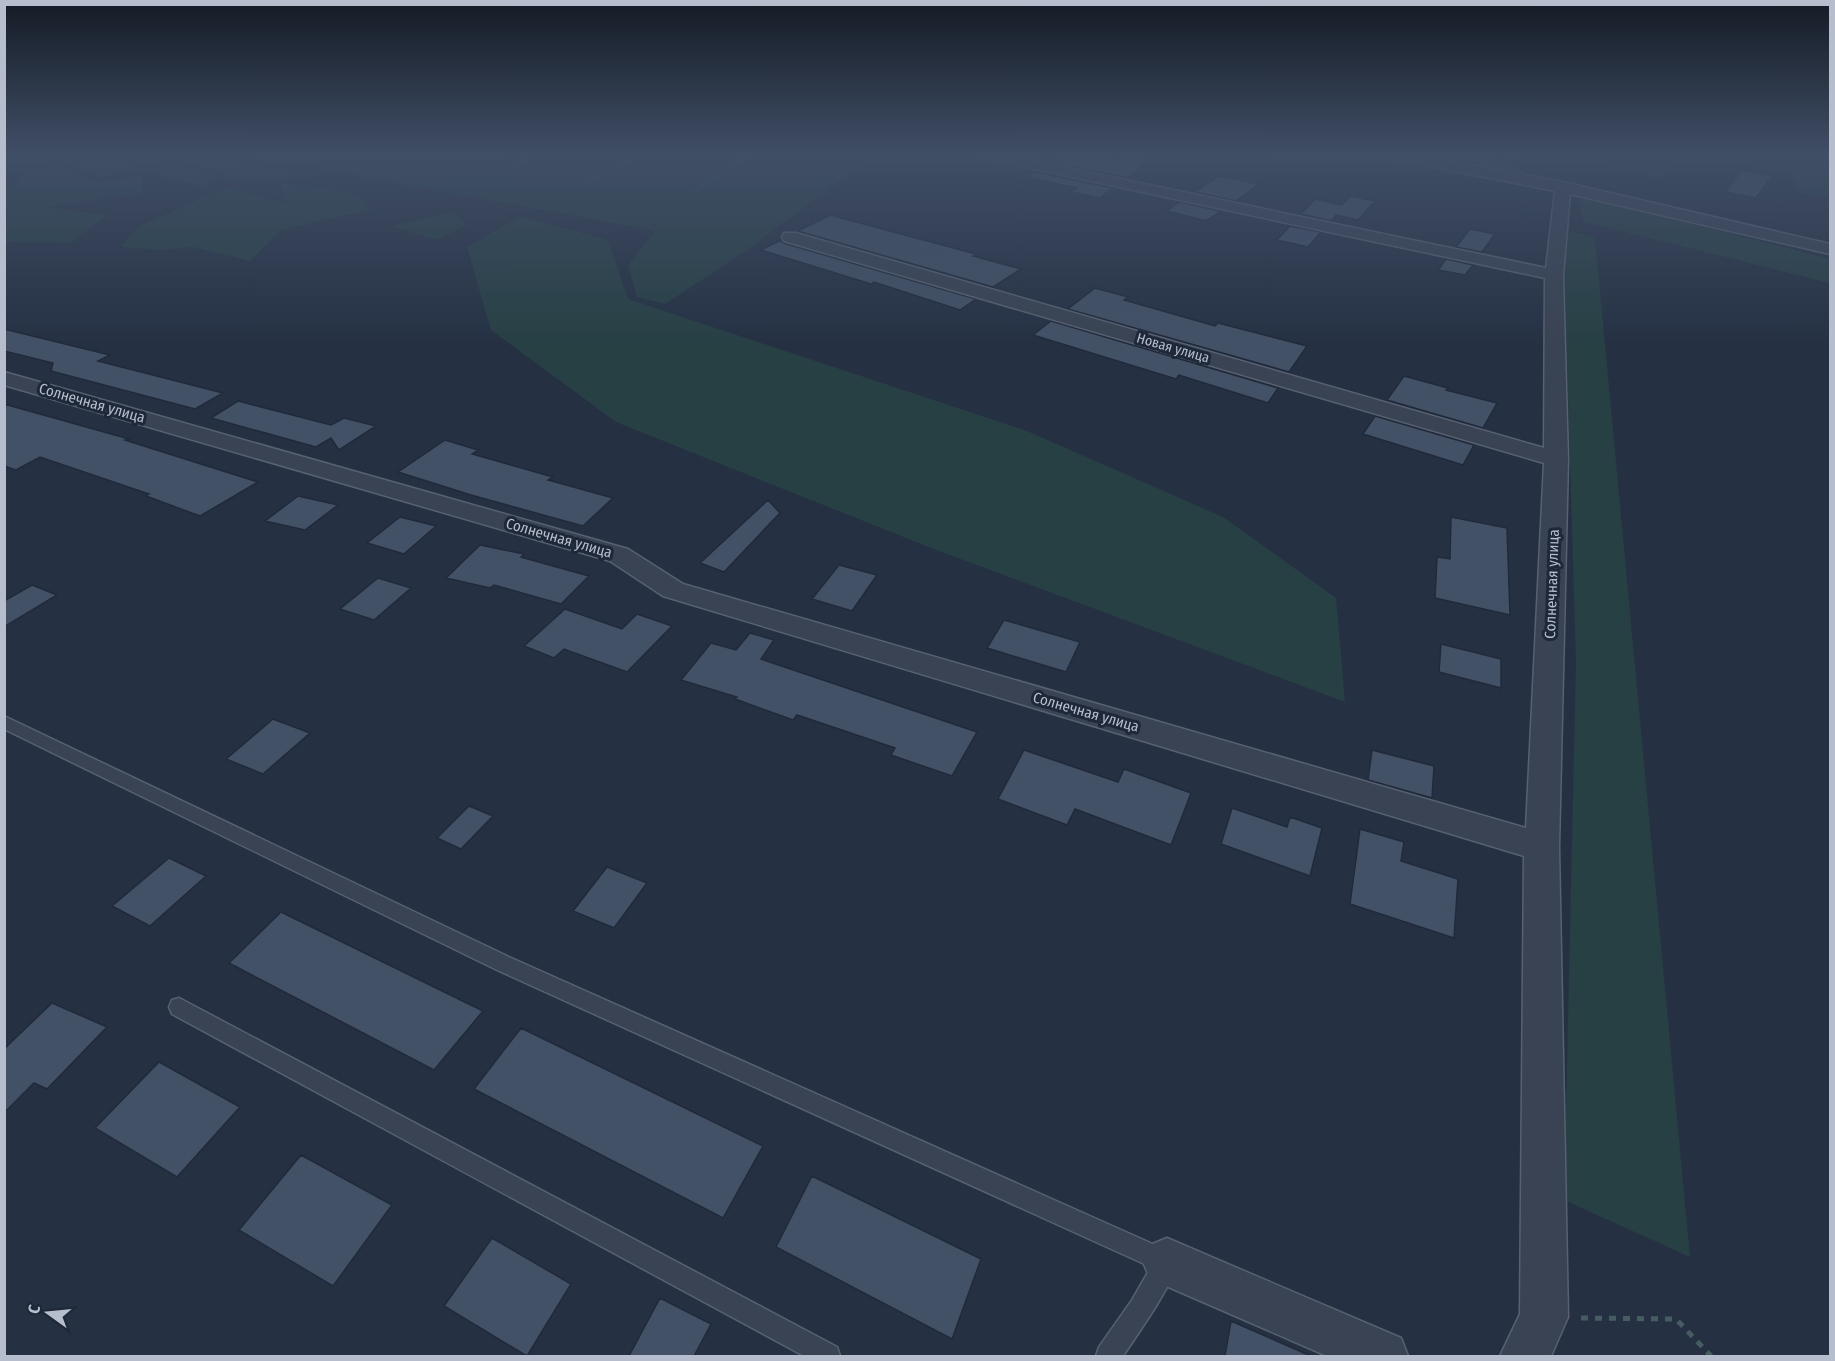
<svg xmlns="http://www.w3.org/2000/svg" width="1835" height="1361" viewBox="0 0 1835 1361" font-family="'Fira Sans Condensed',sans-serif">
<rect width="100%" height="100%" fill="#253143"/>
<path fill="#274044" d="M26,154h154l143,22 -98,2 -7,-7 -58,-11 -58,18 -36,-15h-59z
M242,154h634l-133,99 -78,51 -28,-7 -9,-32 27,-34z
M1537,154h143l2,8 -23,15z
M1713,154h74l43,11v31l-29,-2 -11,-20 -55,-9z
M167,163l49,11 -13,12 -59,-16z
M65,165l30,18 47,-7 1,17 -97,14 62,8 -38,28 -65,-1v-53l9,-1 12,-19z
M280,183l78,11 13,16 -90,20 -31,31 -58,-14 -32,3 -40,-3 20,-21 88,-39 58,17z
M1578,199l20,1 232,59v24l-246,-61z
M454,211l12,15 -30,14 -45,-14z
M521,216l87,24 20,59 399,132 196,86 113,81 9,104 -414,-154 -315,-126 -125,-92 -24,-83z
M1563,229l32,8 95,1020 -126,-57 12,-538z"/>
<path fill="#435166" stroke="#202a3a" stroke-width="1.5" d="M1064,154h30l24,5 8,-5h15l6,8 -20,16 -76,-16z
M1742,170l30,6 -16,22 -31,-6z
M1035,172l78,16 -13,10 -28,-6 5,-4 -50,-11z
M1219,176l40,8 -23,17 -41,-9z
M1350,196l25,5 -17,19 -22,-5 -5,6 -30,-7 14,-15 27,6z
M1179,202l42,9 -15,10 -39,-10z
M830,215l146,39 -3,2 48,13 -28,18 -195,-56z
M1290,226l31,6 -13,15 -31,-7z
M1470,229l25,5 -13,18 -26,-5z
M781,240l2,3 193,56 -16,11 -86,-28 -3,2 -110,-34z
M1446,259l27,6 -8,10 -27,-5z
M1095,288l33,9 -4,3 91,26 3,-3 89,23 -18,26 -221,-63z
M1051,321l227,67 -10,15 -89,-28 -3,4 -143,-44z
M4,329l106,26 -12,6 125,32 -28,16 -144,-38 2,-8 -49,-12z
M1404,376l44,12 -2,2 51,13 -14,25 -96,-28z
M238,401l93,24 13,-7 32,8 -37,24 -8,-12 -15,9 -105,-29z
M4,404l125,35 -4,1 133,42 -58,34 -54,-20 3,-2 -109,-37 -24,13 -12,-4z
M1375,416l99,29 -11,20 -100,-31z
M445,440l33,10 -6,4 81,23 -5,3 65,18 -30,28 -112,-31 -73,-23z
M298,496l40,9 -33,25 -40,-9z
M768,500l12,13 -56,59 -24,-9z
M400,517l36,9 -32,28 -37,-11z
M1451,517l56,11 3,87 -75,-17 2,-41 13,2z
M480,545l44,9 -3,3 68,19 -28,28 -67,-19 -4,3 -44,-10z
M839,565l38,10 -25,36 -40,-12z
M378,578l33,10 -37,32 -34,-11z
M32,585l25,10 -53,32v-26z
M565,609l57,20 15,-15 35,12 -45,46 -63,-23 -10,9 -30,-12z
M1004,620l76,22 -14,30 -79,-24z
M750,633l24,7 -13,19 216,73 -25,44 -61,-21 4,-7 -98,-33 -4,5 -58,-21 2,-2 -56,-17 30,-37 25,7z
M1441,644l60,15v29l-62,-16z
M273,719l37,14 -47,41 -37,-15z
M1024,750l94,32 6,-13 67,24 -20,52 -96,-36 -8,16 -69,-26z
M1372,750l62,16 -2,32 -64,-18z
M469,806l24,10 -32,33 -24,-11z
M1232,808l55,19 3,-10 32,11 -12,48 -89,-32z
M1360,829l44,13 -3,19 57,18 -4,59 -104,-34z
M169,858l37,18 -56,50 -38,-20z
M607,867l40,16 -33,45 -41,-17z
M281,912l202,99 -49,59 -205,-107z
M52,1003l55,24 -60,62 -13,-6 -30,30v-64z
M521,1028l242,118 -40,72 -249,-129z
M159,1062l81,45 -63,70 -82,-49z
M301,1155l91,50 -59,81 -94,-56z
M812,1176l169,83 -29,80 -176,-92z
M492,1238l79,46 -44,72 -83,-50z
M660,1298l51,26 -17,32h-65z
M1231,1321l80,35h-86z"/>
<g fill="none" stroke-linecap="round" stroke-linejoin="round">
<g stroke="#576170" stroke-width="3">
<path id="service" d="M1463,154c20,0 51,11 67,25l-7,2 -12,-8z
M4,716l505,241 666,297 4,8c-14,34 -36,64 -56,94h-27l3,-9 33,-47 19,-33 -656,-298 -491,-240z
M179,998l658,349 3,9h-36l-632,-342 -3,-7 3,-7z"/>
</g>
<g stroke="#576170" stroke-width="3">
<path id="minor" d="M975,154h27l544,114 9,-77 -169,-33 -7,-4h30l154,28 267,62v10l-260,-60 -7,81 5,184 -9,388 9,470 -17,39h-51l20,-42 4,-458 -861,-260 -53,-35 -606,-176v-13l624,177 55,35 843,244 18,-365 -760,-222 -2,-4 2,-4h12l748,215 1,-170 -563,-120z
M1167,1238l234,100 7,18h-81l-177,-77 -7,-17 7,-17z"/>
</g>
<path stroke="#455d61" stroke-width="2" stroke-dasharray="2 2" stroke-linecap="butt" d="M512,166l25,-12
M585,184l54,-30
M695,191l57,-37"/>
<path stroke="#455d61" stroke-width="5" stroke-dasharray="7 7" stroke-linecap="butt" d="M1581,1318l95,1 35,37"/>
<use href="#service" fill="#394353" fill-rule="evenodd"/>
<use href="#minor" fill="#394353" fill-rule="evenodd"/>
</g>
<linearGradient id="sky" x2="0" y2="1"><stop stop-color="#141b25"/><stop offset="0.45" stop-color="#404e66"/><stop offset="1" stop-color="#404e66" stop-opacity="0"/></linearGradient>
<rect width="1835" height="344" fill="url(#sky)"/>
<g text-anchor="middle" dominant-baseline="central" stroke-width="6" stroke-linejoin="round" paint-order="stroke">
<g font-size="14" fill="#b6becd" stroke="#1e2838">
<text transform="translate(1173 348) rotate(16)">Новая улица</text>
</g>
<g font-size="15" fill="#b6becd" stroke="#1e2838">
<text transform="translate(92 403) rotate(16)">Солнечная улица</text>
<text transform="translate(559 538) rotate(16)">Солнечная улица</text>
<text transform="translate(1552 584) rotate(-88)">Солнечная улица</text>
<text transform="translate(1086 712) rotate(16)">Солнечная улица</text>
</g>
</g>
<rect width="1835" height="1361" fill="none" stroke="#b6becd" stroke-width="12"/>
<g transform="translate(48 1313) rotate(285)" stroke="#1e2838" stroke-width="4.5" paint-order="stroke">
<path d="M0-4.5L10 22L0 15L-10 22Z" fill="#b6becd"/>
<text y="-9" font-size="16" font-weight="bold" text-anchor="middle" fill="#b6becd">С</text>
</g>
</svg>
